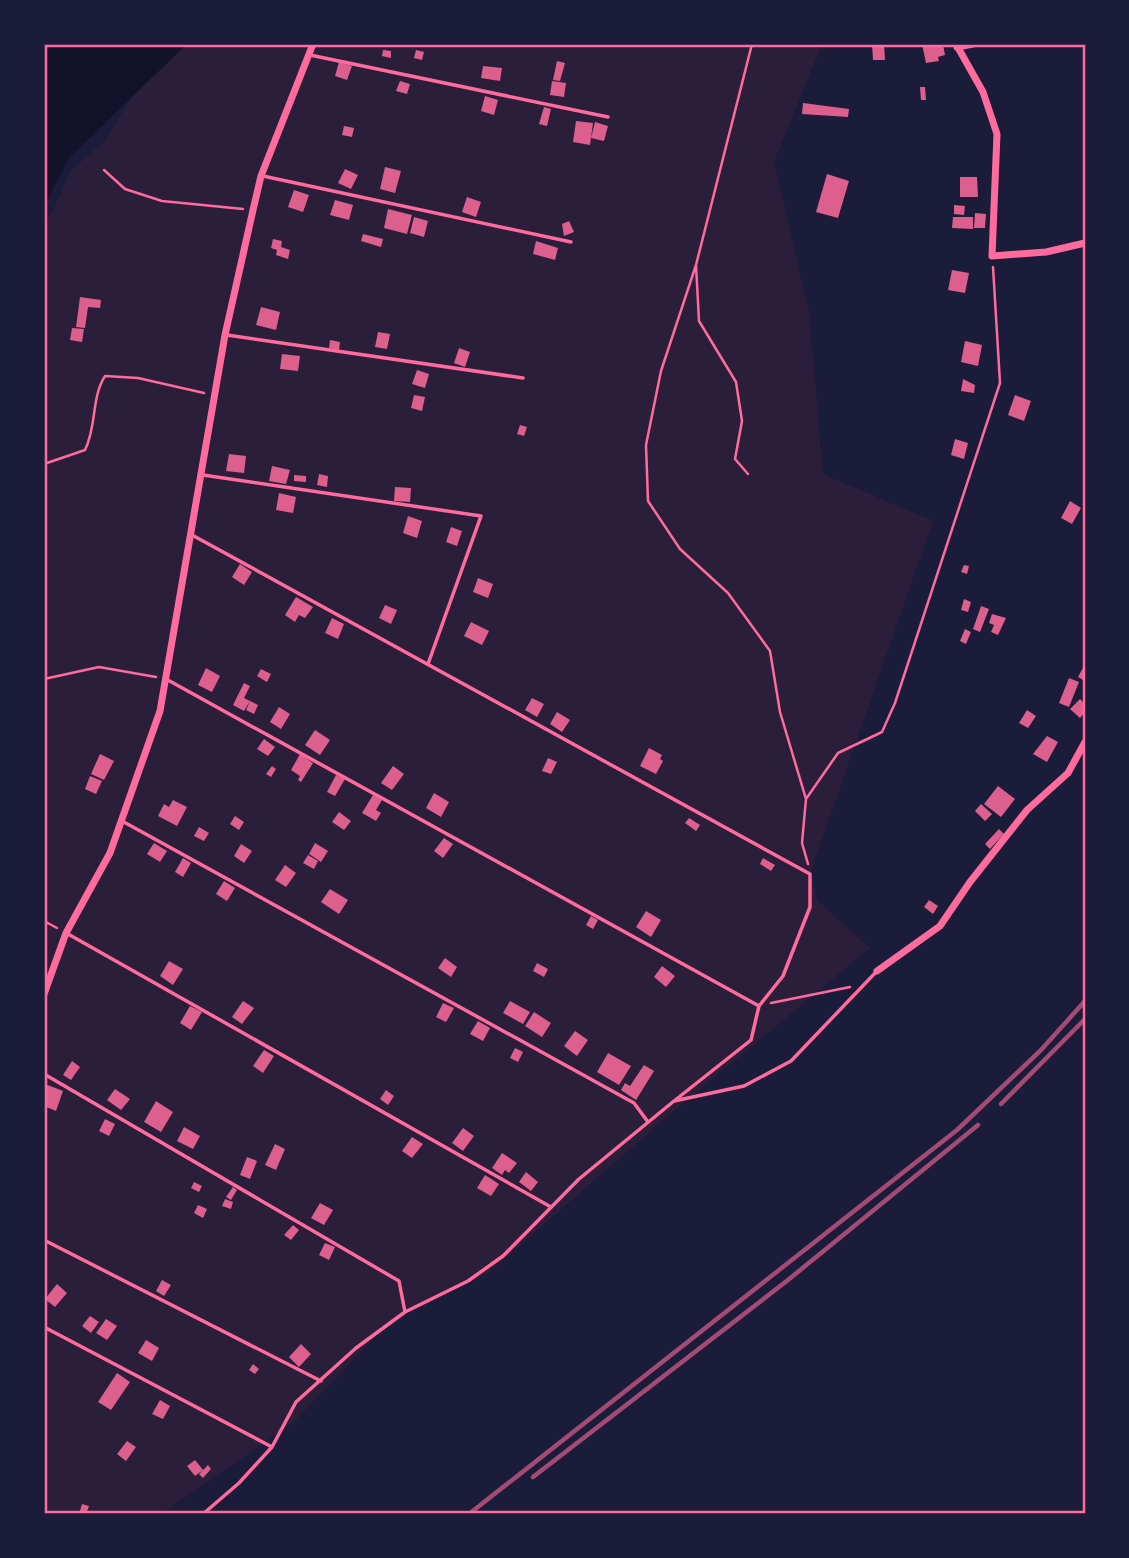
<svg xmlns="http://www.w3.org/2000/svg" width="1129" height="1558" viewBox="0 0 1129 1558" font-family="'DM Sans',sans-serif">
<rect width="100%" height="100%" fill="#1b1b3a"/>
<path fill="#2a1e3b" d="M165,44h657l-48,118 35,149 14,163 110,47 -123,353 8,27 52,47 -196,163 -185,161 -99,49 -96,101 -133,92h-117v-1286l27,-57 34,-31z"/>
<path fill="#12122b" d="M44,44h143l-118,114 -25,48z"/>
<path fill="#dd5f8e" d="M872,44h12l1,16h-12z
M922,44h21l2,11 -7,2 1,4 -13,2z
M383,50l8,1v7l-9,-2z
M416,50l8,2 -2,8 -8,-2z
M557,61l8,2 -5,18 -7,-1z
M339,62l13,4 -5,14 -12,-4z
M483,66l19,2 -2,13 -19,-3z
M400,81l10,3 -3,10 -11,-3z
M552,81l14,2 -2,14 -14,-2z
M920,87h5l1,13h-5z
M485,96l13,4 -4,15 -13,-4z
M803,103l46,6 -1,8 -46,-3z
M544,107l7,2 -4,17 -8,-2z
M576,121l17,2 -3,22 -17,-3z
M595,122l13,4 -4,15 -13,-3z
M344,126l10,2 -2,9 -10,-2z
M385,167l16,4 -6,22 -15,-4z
M345,169l13,6 -7,14 -13,-6z
M827,174l22,7 -11,37 -22,-6z
M960,177h17l1,20h-18z
M294,190l15,5 -6,17 -15,-5z
M467,197l14,5 -5,15 -14,-5z
M335,200l18,5 -4,15 -19,-5z
M954,205l11,1 -1,9 -10,-1z
M388,209l24,6 -5,19 -23,-6z
M975,213l11,1 -1,14h-11z
M414,217l14,4 -4,16 -14,-4z
M953,217h20v12l-21,-1z
M569,221l5,11 -10,4 -2,-12z
M363,234l20,5 -2,8 -20,-6z
M273,239l9,2 -1,6 9,3 -2,9 -12,-4 1,-5 -6,-2z
M536,241l22,7 -3,12 -22,-6z
M952,270l17,3 -4,20 -17,-3z
M80,297l21,3 -1,8 -12,-1 -3,21 -9,-1z
M261,307l19,5 -4,18 -20,-5z
M72,328l12,1 -2,13 -12,-2z
M378,332l12,2 -3,15 -12,-2z
M330,340l10,2 -1,8 -10,-2z
M965,341l17,4 -4,21 -17,-4z
M459,348l11,4 -5,15 -11,-4z
M282,354l18,2 -2,15 -18,-2z
M417,370l12,4 -4,14 -13,-4z
M963,379l12,6 -1,8 -13,-2z
M414,395l11,2 -3,14 -11,-3z
M1015,395l16,6 -7,20 -16,-6z
M520,425l7,2 -3,9 -7,-2z
M955,439l13,4 -4,16 -13,-4z
M229,454l17,2 -2,17 -18,-2z
M272,466l18,4 -4,14 -17,-3z
M319,474l9,2 -1,11 -10,-2z
M294,475l12,1v6l-12,-1z
M395,487l16,1 -1,14 -16,-1z
M279,493l17,4 -3,16 -17,-3z
M1070,501l11,7 -9,16 -11,-6z
M408,516l14,5 -5,17 -14,-5z
M451,527l11,4 -5,15 -11,-4z
M240,564l12,8 -8,13 -12,-8z
M964,565l5,1 -2,8 -6,-2z
M478,578l15,6 -5,14 -15,-6z
M296,597l17,10 -8,11 -6,-3 -4,7 -10,-7z
M964,599l7,3 -3,10 -7,-2z
M385,605l12,5 -6,14 -12,-6z
M981,606l8,3 -9,23 -7,-3z
M992,614l14,4 -8,17 -7,-3 3,-7 -5,-2z
M332,618l12,6 -6,15 -13,-6z
M471,622l18,9 -7,14 -18,-9z
M965,629l6,3 -5,12 -6,-3z
M1085,664v17l-7,-4z
M206,668l14,8 -8,16 -14,-7z
M261,669l10,5 -4,8 -10,-6z
M1069,678l10,4 -10,25 -10,-4z
M244,683l6,3 -6,12 6,3 -6,10 -11,-6z
M532,698l12,6 -7,13 -12,-7z
M1080,699l5,5v8l-5,6 -10,-9z
M250,701l8,4 -4,9 -8,-4z
M279,707l11,7 -9,15 -11,-7z
M1027,710l9,6 -8,12 -9,-5z
M557,712l13,8 -8,12 -12,-8z
M315,730l15,10 -10,15 -15,-10z
M1047,736l11,6 -11,20 -14,-8z
M264,739l11,8 -7,9 -11,-7z
M649,748l13,7 -2,4 3,2 -7,13 -16,-8z
M100,754l14,7 -10,19 -13,-6z
M300,754l13,9 -12,19 -3,-2 2,-4 -9,-6z
M548,758l9,4 -6,12 -9,-3z
M272,766l4,3 -5,8 -5,-3z
M393,766l11,8 -12,16 -11,-7z
M336,775l9,4 -10,17 -8,-4z
M90,776l12,5 -6,13 -11,-5z
M998,786l17,13 -14,18 -17,-13z
M434,793l15,9 -8,15 -15,-9z
M373,795l9,5 -6,10 5,3 -5,8 -14,-8z
M173,800l14,7 -10,19 -19,-10 6,-12 5,3z
M981,804l11,10 -7,7 -10,-10z
M339,812l12,9 -7,9 -12,-8z
M235,816l9,6 -5,8 -9,-6z
M689,818l11,7 -4,6 -11,-8z
M199,827l10,6 -5,8 -10,-5z
M999,829l5,5 -14,15 -5,-5z
M444,838l9,6 -10,14 -9,-7z
M154,843l13,8 -7,11 -13,-8z
M315,843l13,8 -7,11 -12,-8z
M241,844l11,7 -8,12 -10,-7z
M308,855l10,6 -4,8 -11,-6z
M183,858l8,5 -8,14 -8,-5z
M763,858l12,7 -4,6 -11,-7z
M285,865l11,8 -10,14 -11,-7z
M224,881l11,7 -8,13 -11,-7z
M330,889l18,11 -9,14 -18,-12z
M929,900l9,6 -5,8 -9,-7z
M646,911l15,9 -10,17 -15,-10z
M591,916l7,4 -5,9 -7,-4z
M445,958l12,9 -6,10 -13,-9z
M169,961l14,8 -10,16 -13,-9z
M537,963l11,6 -4,8 -11,-6z
M662,966l13,10 -9,11 -12,-10z
M243,1001l11,7 -12,16 -10,-7z
M510,1001l20,11 -7,12 -20,-11z
M443,1003l11,5 -8,14 -10,-5z
M190,1006l12,6 -11,18 -11,-7z
M534,1012l17,11 -9,14 -17,-11z
M478,1021l12,7 -7,13 -13,-7z
M575,1031l13,9 -11,16 -13,-10z
M515,1048l8,4 -5,10 -8,-4z
M264,1050l10,6 -11,17 -10,-7z
M608,1053l23,13 -12,19 -22,-13z
M72,1061l8,6 -9,13 -8,-5z
M644,1065l10,6 -18,29 -15,-10 4,-7 5,3z
M45,1084l18,7 -7,20 -12,-5z
M115,1089l15,10 -9,11 -14,-10z
M386,1090l8,6 -6,9 -8,-6z
M156,1101l17,11 -12,20 -17,-10z
M105,1119l10,5 -6,12 -10,-5z
M184,1127l16,9 -7,13 -16,-8z
M463,1128l11,8 -11,15 -11,-8z
M412,1137l11,7 -11,14 -10,-7z
M275,1144l10,5 -9,21 -11,-5z
M502,1153l15,10 -8,10 -4,-3 -3,5 -10,-7z
M247,1157l10,4 -7,18 -10,-4z
M526,1172l12,10 -7,9 -12,-9z
M485,1175l14,9 -8,12 -14,-8z
M194,1182l8,4 -3,6 -8,-4z
M233,1187l4,3 -6,10 -5,-3z
M225,1199l8,3 -2,7 -9,-3z
M320,1203l13,7 -9,15 -13,-7z
M198,1205l9,4 -4,9 -9,-5z
M293,1225l6,5 -8,10 -7,-5z
M325,1243l10,4 -6,13 -10,-5z
M162,1280l9,5 -7,11 -8,-5z
M57,1284l10,9 -12,14 -10,-8z
M90,1316l9,6 -8,11 -9,-7z
M106,1319l11,7 -10,14 -11,-7z
M146,1340l13,8 -7,13 -14,-8z
M301,1344l10,10 -12,13 -10,-10z
M253,1364l6,5 -4,5 -6,-4z
M117,1373l13,9 -19,28 -13,-8z
M160,1400l10,6 -7,13 -11,-5z
M127,1441l9,6 -10,14 -9,-7z
M195,1460l8,10 -8,6 -8,-10z
M208,1465l3,4 -8,9 -4,-4z
M82,1504l7,2 -3,8h-7z"/>
<g fill="none" stroke-linecap="round" stroke-linejoin="round">
<path stroke="#ff6b9d" stroke-width="2.5" d="M104,170l21,19 37,12 81,8
M696,265l-35,106 -15,74 2,56 32,48 48,44 42,58 10,61 26,87
M44,464l41,-14c12,-24 6,-52 20,-74l33,2 66,15
M748,474l-13,-15 7,-38 -6,-39 -37,-61 -3,-56 56,-221
M44,679l55,-12 57,10
M808,864l-6,-21 4,-44 32,-46 44,-21 13,-29 105,-320 -7,-116
M44,921l13,7
M771,1003l79,-16"/>
<path stroke="#ff6b9d" stroke-width="3.5" d="M310,55l298,62
M263,176l308,66
M227,335l296,43
M203,475l278,41 -53,148
M192,535l618,339v33l-27,69 -24,30 -8,34 -77,61
M166,679l593,327
M122,821l512,282 14,19
M68,934l483,273
M44,1074l355,207 6,31
M44,1240l277,141
M44,1327l228,120
M203,1514l36,-31 33,-36 24,-45 60,-54 49,-36 63,-31 35,-25 76,-77 95,-78 70,-15 47,-25 86,-90"/>
<path stroke="#ff6b9d" stroke-width="7" d="M956,44l27,48 14,42 -5,122 54,-4 39,-9
M957,47l16,-3
M877,971l63,-45 30,-44 57,-72 41,-37 17,-31
M44,994l22,-61 44,-80 50,-142 65,-376 28,-125 8,-34 52,-132"/>
<path stroke="#a44b75" stroke-width="4.5" d="M1001,1104l84,-85
M533,1477l255,-197 190,-155
M469,1514l488,-384 84,-80 44,-49"/>
</g>
<rect width="1129" height="1558" fill="none" stroke="#1b1b3a" stroke-width="91"/>
<rect x="46" y="46" width="1038" height="1466" fill="none" stroke="#ff6b9d" stroke-width="2.5"/>
</svg>
